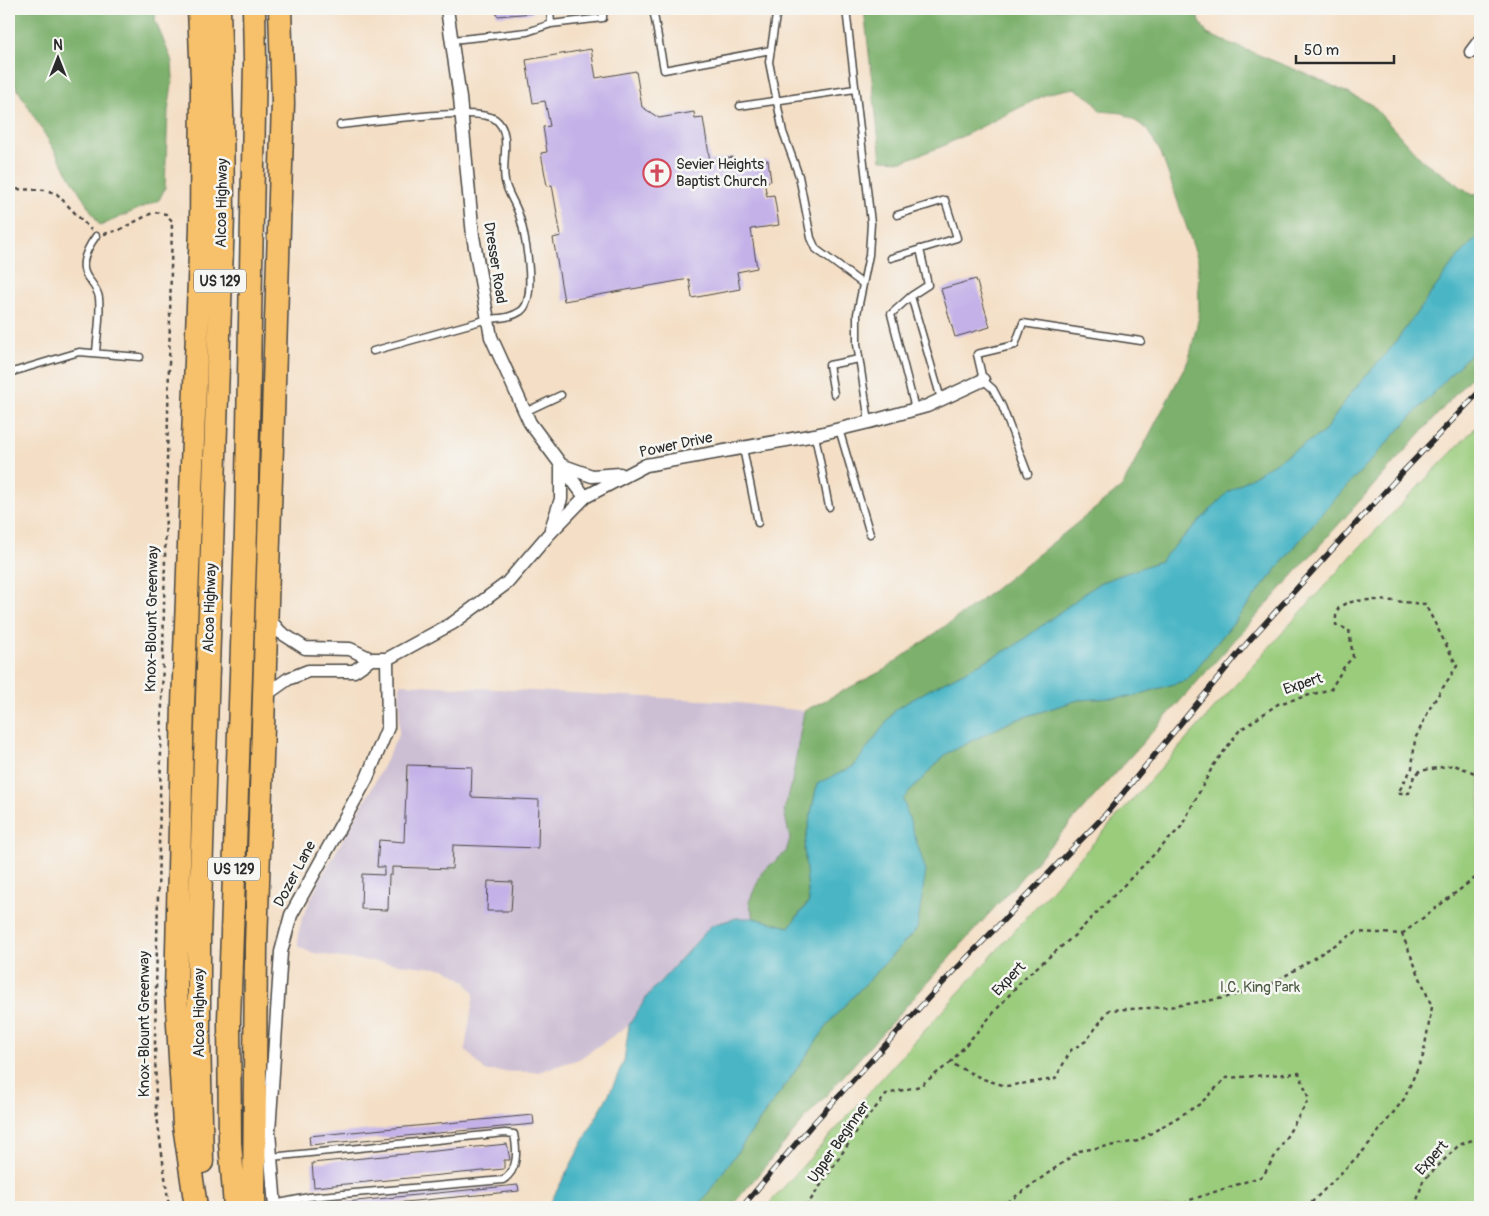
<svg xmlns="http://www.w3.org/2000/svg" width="1489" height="1216" viewBox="0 0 1489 1216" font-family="Pangolin,sans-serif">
<rect width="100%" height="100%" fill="#f6f6f2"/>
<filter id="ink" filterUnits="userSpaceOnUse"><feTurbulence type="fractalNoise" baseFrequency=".02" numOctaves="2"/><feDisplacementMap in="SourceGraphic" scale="10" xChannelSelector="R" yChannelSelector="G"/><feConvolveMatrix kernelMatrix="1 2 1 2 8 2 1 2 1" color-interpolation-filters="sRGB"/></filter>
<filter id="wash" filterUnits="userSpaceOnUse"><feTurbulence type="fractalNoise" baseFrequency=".0096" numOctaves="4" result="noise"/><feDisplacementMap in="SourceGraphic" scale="20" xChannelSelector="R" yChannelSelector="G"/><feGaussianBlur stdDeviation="1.12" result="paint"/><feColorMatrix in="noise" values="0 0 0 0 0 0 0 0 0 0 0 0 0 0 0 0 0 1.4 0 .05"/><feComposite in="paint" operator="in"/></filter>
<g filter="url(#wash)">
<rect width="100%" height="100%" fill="#f4dfc6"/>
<path fill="#ccbed3" d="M400,684l321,17 83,10 -13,76 -7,23 6,29 -4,13 -24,21 -13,29 5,16h-17l-25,7 -64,70 -19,30 -50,34 -41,13 -53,-1 -20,-22 9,-55 -9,-13 -19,-12 -104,-11 -33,-6 -11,-6v-11l4,-16 16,-36 52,-91 29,-58z"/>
<path fill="#9acc7c" stroke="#627c54" d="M1480,423v784h-714l589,-655z"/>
<path fill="#7bb06c" stroke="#536e4c" d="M9,9h147l-1,11 17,41 1,17 -5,33 -3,77 -6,12 -59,26 -91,-151z
M864,9h329l14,25 109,44 55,26 51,56 51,35 7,-1v40l-26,28 -63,86 -40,45 -27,39 -96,60 -68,69 -61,22 -86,64 -79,40 -38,22 -42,57 -37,18 -13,64 5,53 -20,26 -35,-9 -5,-16 13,-30 24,-20 4,-13 -6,-29 7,-23 13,-76 80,-41 96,-69 142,-114 67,-128 10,-43 -1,-56 -37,-107 -15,-25 -23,-15 -23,-2 -7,-11 -19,-12 -25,5 -106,53 -40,15 -22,-1z
M1480,343v24l-677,754 -72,86h-33l135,-189 84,-89 -7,-105 -8,-25 44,-45 66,-33 66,-21 52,-3 57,-17 135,-167z"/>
<path fill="#49b5c5" stroke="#3a7078" d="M1480,234v109l-158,170 -135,167 -57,17 -52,3 -66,21 -66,33 -43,45 23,72 -9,58 -84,89 -135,189h-150l64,-119 12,-27 5,-36 19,-30 64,-70 25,-7h17l35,9 20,-25 -5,-54 13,-64 37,-18 42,-57 38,-22 79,-40 86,-64 61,-22 68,-69 96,-60 27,-39 40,-45 63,-86z"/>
<g id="blocks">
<path fill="#c3b1e8" d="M496,9h36l1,4 -36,3z
M591,49l5,29 40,-7 6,36 17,11 35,-6 1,7 8,-1 7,43 23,-4 2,9 33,-6 3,21 -7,1 3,14 7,-1 5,30 -28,4 6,39 -20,4 3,17 -48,9 -3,-19 -125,22 -11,-63 8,-2 -9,-51 -5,1 -6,-33 6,-1 -4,-25 7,-1 -5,-25 -12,2 -7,-43z
M976,279l14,48 -35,10 -14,-48z
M407,765l65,2 -1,30 68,3 -1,48 -85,-3 -1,24 -60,-2v8h-3l-1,35 -27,-1 1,-35 22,1v-8h-7l2,-27 25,2z
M488,881l25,1 -2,29h-24z
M533,1115l1,9 -224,21 -1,-9z
M507,1144l3,16h-6v9l-190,18 -2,-24z
M518,1185l1,6 -167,16h-36v-2z"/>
</g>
</g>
<g filter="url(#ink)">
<use href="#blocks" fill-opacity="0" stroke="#494642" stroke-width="1"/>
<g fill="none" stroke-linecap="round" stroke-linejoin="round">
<g stroke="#494642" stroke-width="9">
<path id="lane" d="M550,9l1,15
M653,9l11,61 107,-20
M777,9l-8,53 14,70 16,44 12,62 5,11 47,35
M846,9l25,214 -2,32 -12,59v30l12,78
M452,40l75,-8 24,-8 52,-6v-9
M740,106l115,-17
M340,125c28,-3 136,-19 155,-6 18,13 6,43 10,62 2,11 9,20 13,31 7,18 20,87 3,99 -10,7 -22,7 -33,8l-115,32
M891,258l66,-20 -12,-38 -48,15
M911,296l30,103
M96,353c1,-18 5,-37 3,-55 -1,-8 -6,-13 -11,-20 -10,-13 0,-31 8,-42
M9,373l70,-21 61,5
M834,394l-5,-29 30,-6
M915,409l-24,-95 20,-18 17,-11 -8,-36
M525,412l36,-17
M839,429l31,105
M815,435l14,72
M743,448l15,75
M1028,474l-26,-68 -9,-17 -10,-9 -6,-26 38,-9 8,-22 118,18
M271,1157l234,-24 9,1c3,16 5,36 -11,46l-194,17 -35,7"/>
</g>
<g stroke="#494642" stroke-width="15">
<path id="street" d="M447,9l13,89 13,138 18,101 39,86 55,74
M1471,52l9,-12
M551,529l10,-30v-34l31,11 28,-2
M268,618l12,14 25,16 45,1 21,10h16l66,-36 54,-40 42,-49 36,-37 61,-32 169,-30 54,-13 58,-16 56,-26
M264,696l24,-17 20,-8h46l17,-12
M275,1207l-6,-75 12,-180 10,-37 76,-137 21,-51 -1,-68"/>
</g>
<g stroke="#494642" stroke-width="25">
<path id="highway" d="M202,1162l-3,-125v-99l24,-722 -1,-105 -3,-102
M196,1207l-12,-82 -8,-134 7,-287 18,-477 1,-148 -3,-70
M235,1207l-5,-65 -1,-122 17,-489 9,-470 -1,-52
M254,1207l2,-262 27,-842 -3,-94"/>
</g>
<path stroke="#494642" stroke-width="2.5" stroke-dasharray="4 4" stroke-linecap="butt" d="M9,189l37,1 11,4 34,36
M104,234l15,-4 35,-18 12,2 6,7 -17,818 1,70 13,98
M1402,934l73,-56 5,-12
M950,1063l73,-84 52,-44 106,-108 32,-61 26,-35 39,-27 53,-15 13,-22 9,-10 -4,-27 -13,-5c0,-6 -1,-14 4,-18 15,-13 66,-4 85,-3l32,62 -26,40 -16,33 -3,29 -14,25h11l5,-17 6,-5 34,-6 26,10
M806,1207l55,-82 26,-31 33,-8 30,-23 33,16 23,7 49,-7 16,-29 15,-9 23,-31 60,-3 55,-9 48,-14 84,-52 46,2 30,73 -9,49 -19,43 -40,51 -57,57
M1001,1207l78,-56 59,-10 62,-37 26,-26 73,-5 10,26 -46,77 -73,24 -10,7
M1415,1207l8,-26 36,-36 21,-8"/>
<use href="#lane" stroke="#fff" stroke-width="6"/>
<use href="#street" stroke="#fff" stroke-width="12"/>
<use href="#highway" stroke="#f7c06b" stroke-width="22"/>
<g stroke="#2b2b2b" stroke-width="5.5">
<path id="rail" d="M742,1207l68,-80 124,-135 171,-177 143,-173 152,-167 80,-84"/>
</g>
<use href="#rail" stroke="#f6f6f2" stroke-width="4" stroke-dasharray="11" stroke-linecap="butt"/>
</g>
</g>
<defs>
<g id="church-ring" transform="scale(1.4375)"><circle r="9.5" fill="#f6f6f2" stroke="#d1495b" stroke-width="1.5"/><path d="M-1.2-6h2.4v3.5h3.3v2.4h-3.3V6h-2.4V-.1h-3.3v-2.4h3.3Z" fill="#d1495b"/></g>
</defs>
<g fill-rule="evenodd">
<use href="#church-ring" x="657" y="173"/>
</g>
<g text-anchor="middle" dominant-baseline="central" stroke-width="5" stroke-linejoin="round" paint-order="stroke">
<g fill="#f6f6f2" stroke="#686867" stroke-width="1">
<rect x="194" y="269.5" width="52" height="23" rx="4"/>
<rect x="208" y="857.5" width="52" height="23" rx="4"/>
</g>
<g font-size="14" font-weight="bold" fill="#2b2b2b">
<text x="220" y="281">US 129</text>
<text x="234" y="869">US 129</text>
</g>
<g font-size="15" fill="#2b2b2b" stroke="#f6f6f2" text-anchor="start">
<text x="676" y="164">Sevier Heights<tspan x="676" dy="17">Baptist Church</tspan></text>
</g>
<g font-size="15" fill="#2b2b2b" stroke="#f6f6f2">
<text transform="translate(222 203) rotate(-89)">Alcoa Highway</text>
<text transform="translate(495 263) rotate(81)">Dresser Road</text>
<text transform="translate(676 445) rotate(-12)">Power Drive</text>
<text transform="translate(210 608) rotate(-88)">Alcoa Highway</text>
<text transform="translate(152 619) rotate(-89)">Knox-Blount Greenway</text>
<text transform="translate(1303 684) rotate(-18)">Expert</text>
<text transform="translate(295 874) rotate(-62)">Dozer Lane</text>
<text transform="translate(1009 979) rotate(-46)">Expert</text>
<text transform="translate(199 1013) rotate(-90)">Alcoa Highway</text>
<text transform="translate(144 1024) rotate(-90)">Knox-Blount Greenway</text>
<text transform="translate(839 1142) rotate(-55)">Upper Beginner</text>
<text transform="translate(1432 1158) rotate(-48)">Expert</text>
</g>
<g font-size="15" fill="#4c5b43" stroke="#f6f6f2">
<text x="1260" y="987">I.C. King Park</text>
</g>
</g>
<rect width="1489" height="1216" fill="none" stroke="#f6f6f2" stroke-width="30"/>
<g transform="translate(58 58)" stroke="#f6f6f2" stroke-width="4" paint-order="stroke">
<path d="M0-4L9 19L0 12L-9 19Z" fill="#2b2b2b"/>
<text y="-8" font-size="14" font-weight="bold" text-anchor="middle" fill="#2b2b2b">N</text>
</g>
<path d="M1296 55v8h98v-8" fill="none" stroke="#2b2b2b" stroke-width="2.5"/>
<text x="1304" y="55" font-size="15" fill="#2b2b2b" stroke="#f6f6f2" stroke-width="4" paint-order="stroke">50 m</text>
</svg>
